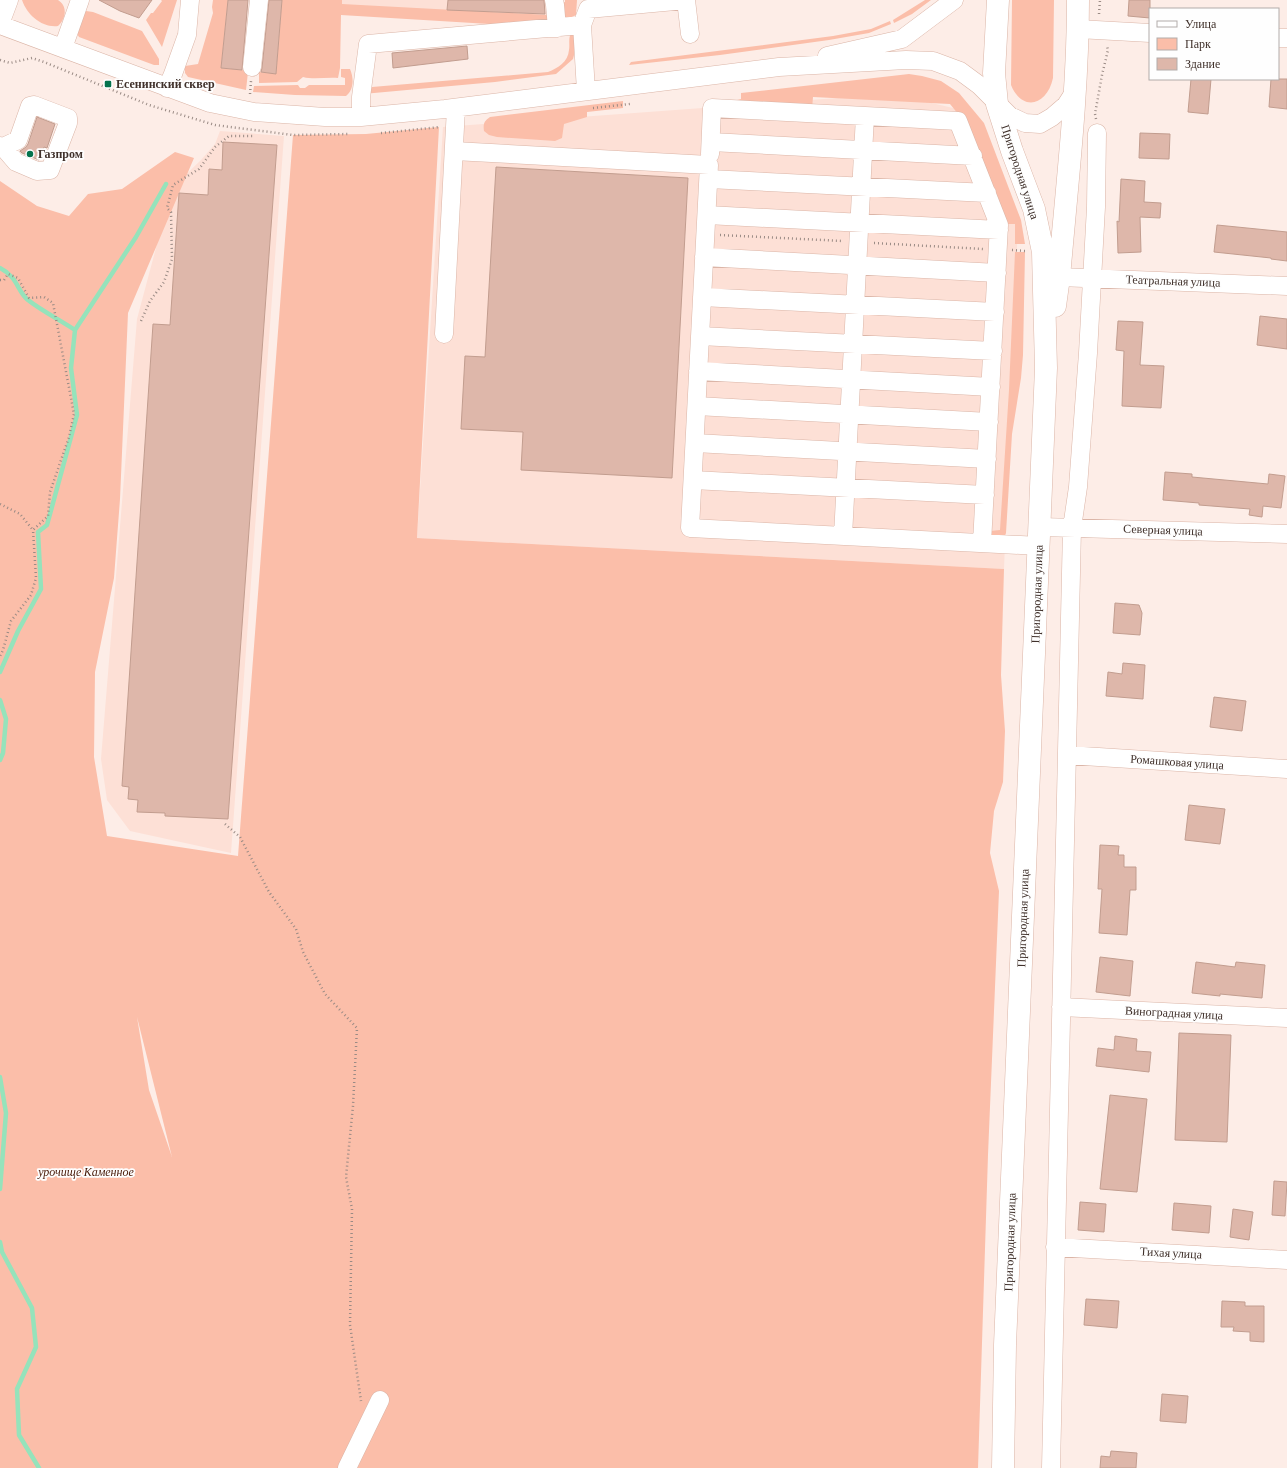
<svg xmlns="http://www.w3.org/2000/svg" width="1287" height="1468" viewBox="0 0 1287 1468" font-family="'Crimson Pro',serif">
<rect width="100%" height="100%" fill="#fdede7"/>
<path fill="#fde0d6" d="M340,0h213l-1,16 -213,-10z
M893,94l73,17 52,112 -14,346 -587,-31 26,-411z
M220,131l64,5 -53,717 -101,-22 -23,-31 -6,-41 36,-440 35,-131 29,-28 14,-16z"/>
<path fill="#fbbea9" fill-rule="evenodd" d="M22,0h36c10,6 8,19 0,26 -16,2 -31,-11 -36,-26z
M161,0h16l-15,47 -16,-27 5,-7h2l9,-12z
M213,0h15l-7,68 23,2 4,2 -2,18 -58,-13 -3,-4v-7l13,-2 15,-51 -1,-6z
M282,0h60v4l206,11 3,6 -28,5 -182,-11 -1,53 -2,10c-12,-1 -24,2 -35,-1l-6,5 -38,1v-11l17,1z
M565,0h12l-1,15c-6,3 -9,4 -15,1v-13l4,-1z
M925,0h6l-19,14 -18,9 -1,-3z
M1012,0h42l-1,78c-6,28 -31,34 -42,7z
M86,11l7,1 49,19 17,28v6h-5l-75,-28 -3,-5 5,-16z
M890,21l1,3 -22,9 -40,7 -109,15 -91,10 2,-3 202,-26 38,-7z
M571,33h3l1,18 -2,8 -17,15 -61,8 -132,12 9,-7 176,-15c10,-4 20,-10 21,-22 1,-6 -1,-11 2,-17z
M341,69h9c4,9 4,21 -4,27l-51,-1 -42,-3 1,-6 44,-1 2,3h5l4,-3h36v-7l-4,-1z
M909,74l13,2 19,5 18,12 25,30 37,97 4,24h-10v-20h-10l-42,-104 -13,-16 -137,-7 -1,12 -79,-8 8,-2v-6z
M623,101v7l-36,4v5l-23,7 -2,14 -7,3 -58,-4 -8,-2 -5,-4c-1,-7 0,-10 6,-14z
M439,127l-22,411 587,31 -3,106 4,56 -2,51 -9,29 -4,42 9,38 -11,264 -10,313h-978v-1287l37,25 32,10 19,-22 34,-5 53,-37 19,6 -66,155 -8,186 -6,79 -19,94 -1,85 13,79 131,20 55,-721 73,-1zM137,1017l35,140 -23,-67z
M1015,252h10l-2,103 -2,23 -9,56 -6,99 -2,5 -14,3v-10l10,-1 9,-140z"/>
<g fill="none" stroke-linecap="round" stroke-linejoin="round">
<path stroke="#95e3bb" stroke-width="4.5" d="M0,268c18,9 17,23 28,32 14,11 32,20 47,30
M0,672l18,-41 23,-42 -3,-57 9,-7 30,-110 -6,-47 4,-38 61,-93 30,-53
M0,700l6,19 -3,34 -3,7
M0,1077l6,36 -6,76
M0,1242l2,10 30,56 4,39 -19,42 2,46 20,33"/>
</g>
<path fill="#deb7aa" stroke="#c29d8f" d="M99,0h53l-13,18 -19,-7z
M228,0h20l-6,70 -21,-2z
M269,0h13l-6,74 -15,-2 1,-4z
M448,0h96l1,14 -98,-4z
M1129,0h21v18l-22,-2z
M467,46l1,13 -75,9 -1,-15z
M1191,79h20l-3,35 -20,-2z
M1271,79h16v30l-18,-2z
M37,117l18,7 -8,24 -3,-1 -5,13 -17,-7 -2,-2 6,-4 2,-3z
M1140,133l30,1 -1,25 -30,-1z
M223,142l54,3 -49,674 -63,-3v-3l-28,-1 1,-12 -10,-1 1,-12 -7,-1 31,-462 17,1 9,-132 29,2 1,-26 13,1z
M496,167l192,11 -16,300 -151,-8 2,-38 -62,-3 4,-73 20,1z
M1121,179l24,2 -1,21 17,1 -1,15 -20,-1 1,35 -23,1 -1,-32 2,1z
M1217,225l70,7v29l-16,-2v-1l-57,-6z
M1260,316l27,3v30l-30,-4z
M1118,321l25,1 -3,43 24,1 -3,42 -39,-2 2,-55 -8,-1z
M1165,472l27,2v3l76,7 1,-10 16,2 -4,32 -18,-2 -1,11 -13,-2 1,-6 -51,-4v-2l-36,-3z
M1115,603l24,2 3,8 -2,22 -27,-2z
M1123,663l22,2 -2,34 -37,-3 2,-24 14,2z
M1214,697l32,4 -4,30 -32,-4z
M1189,805l36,4 -5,35 -35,-4z
M1100,845l19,1 -1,9h6v12h12v23h-6l-3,45 -28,-2 3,-44h-4z
M1100,957l33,4 -3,35 -34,-4z
M1196,962l39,5 1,-5 29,3 -3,33 -42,-4v2l-28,-3z
M1179,1033l52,2 -4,107 -52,-2z
M1115,1036l22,3 -1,12 15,1 -2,20 -53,-6 2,-18 16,2z
M1110,1095l37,4 -10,93 -37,-3z
M1274,1181l13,1 -2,34 -13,-1z
M1080,1202l26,2 -2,28 -26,-2z
M1174,1203l37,3 -2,27 -37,-3z
M1233,1209l20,3 -4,28 -19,-3z
M1086,1299l33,2 -2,27 -33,-3z
M1222,1301l23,1v4h19v36l-14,-1v-9l-17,-1 1,-4h-13z
M1162,1394l26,2 -2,27 -26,-2z
M1111,1451l26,2 -1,15h-36l1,-12 9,1z"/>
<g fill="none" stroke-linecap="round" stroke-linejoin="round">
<g stroke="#dbb5a7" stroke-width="19">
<path id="minor" d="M554,0l1,5 2,23
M0,24l9,-24
M0,25l210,78 44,9 71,5h36l84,-8 334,-42 127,-7 27,1 27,10 19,14 31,31 15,7 15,1 12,-7 14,-12 9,-14
M1078,29l72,4
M1278,38h9
M63,48l17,-48
M827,56l75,-17 52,-39
M252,67l7,-67
M167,88l6,-14 14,-39 3,-35
M586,91l-4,-66 6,-16 98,-9 4,34
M361,117v-20l7,-53 214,-19
M711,142l262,14
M0,146l3,1 13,15 21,9 13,-1 18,-47v-5l-34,-13 -4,1 -12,34 -15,7
M454,151l255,14 -19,363 349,18
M710,154l2,-46 153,8
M709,179l278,14
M707,215l292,15
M704,257l293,16
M1059,277l228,9
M702,297l293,15
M444,334l12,-226
M700,336l293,15
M698,371l293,16
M697,406l292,16
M695,443l292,16
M693,480l292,15
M1040,527l247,7
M843,536l22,-420 93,5 41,104 -17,318
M1067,755l220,14
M1061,1007l226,11
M1055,1247l232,13
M347,1468l33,-68
M1051,1468l21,-940 6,-41 10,-134 8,-146 1,-74"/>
</g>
<g stroke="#dbb5a7" stroke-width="23">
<path id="major" d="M998,0l-4,73 3,31 15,47 22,58 9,43 3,116 -41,977 -2,123
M1055,306l4,-29c8,-92 19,-185 19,-277"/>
</g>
<path stroke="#9a8b85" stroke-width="2.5" stroke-dasharray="1 3" stroke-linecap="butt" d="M1099,14l1,-14
M0,60l10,3 22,-5 12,4 105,43 66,20 78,10 57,-1
M250,94l1,-13
M593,108l37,-4
M1096,119l-1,-5 7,-39 6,-25 -1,-4
M381,133l59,-6
M720,235l123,6
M874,243l109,6
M1012,250l13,1
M0,280h4l4,-6 10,4 11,20 15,-1 9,6 21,111 -5,23 -19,55 -2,24 -15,14 3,48 -5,17 -20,26 -8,29 -3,6
M141,321l9,-20 14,-19 8,-23 -1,-47 -4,-4 6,-23 26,-16 16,-22 14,-11h24
M0,504l20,10 13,16
M225,824l15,13 29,55 27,37 7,23 22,42 32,34 -4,78 -7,71 6,32 -2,116 11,76"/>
<use href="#minor" stroke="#fff" stroke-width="18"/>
<use href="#major" stroke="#fff" stroke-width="22"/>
</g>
<g fill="#04734d" stroke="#fefefe" stroke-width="1.5">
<rect x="104" y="80" width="8" height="8" rx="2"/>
<circle cx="30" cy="154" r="4"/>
</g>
<g text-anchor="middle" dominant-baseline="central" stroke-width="3.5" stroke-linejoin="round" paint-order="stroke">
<g font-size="12" font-weight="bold" fill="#40312b" stroke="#fefefe" text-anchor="start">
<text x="116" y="84">Есенинский сквер</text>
<text x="38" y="154">Газпром</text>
</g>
<g font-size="12" fill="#40312b" stroke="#fefefe">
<text transform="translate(1020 172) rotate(72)">Пригородная улица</text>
<text transform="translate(1173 281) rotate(2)">Театральная улица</text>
<text transform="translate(1163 530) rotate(2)">Северная улица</text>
<text transform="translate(1037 594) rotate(-88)">Пригородная улица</text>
<text transform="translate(1177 762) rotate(4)">Ромашковая улица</text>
<text transform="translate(1023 918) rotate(-88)">Пригородная улица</text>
<text transform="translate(1174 1013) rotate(3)">Виноградная улица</text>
<text transform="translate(1010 1242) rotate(-88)">Пригородная улица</text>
<text transform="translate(1171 1253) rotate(3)">Тихая улица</text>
</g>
<g font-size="12" font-style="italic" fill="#491b09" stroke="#fefefe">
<text x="86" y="1172">урочище Каменное</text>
</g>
</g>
<rect x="1149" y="8" width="130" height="72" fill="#fefefe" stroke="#b2acaa"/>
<rect x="1157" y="21" width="20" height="6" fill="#ffffff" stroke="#b2acaa"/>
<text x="1185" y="28" font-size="12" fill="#40312b">Улица</text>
<rect x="1157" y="38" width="20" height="12" fill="#fbbea9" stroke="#b2acaa"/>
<text x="1185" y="48" font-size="12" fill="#40312b">Парк</text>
<rect x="1157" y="58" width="20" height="12" fill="#deb7aa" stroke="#b2acaa"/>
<text x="1185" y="68" font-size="12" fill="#40312b">Здание</text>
</svg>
